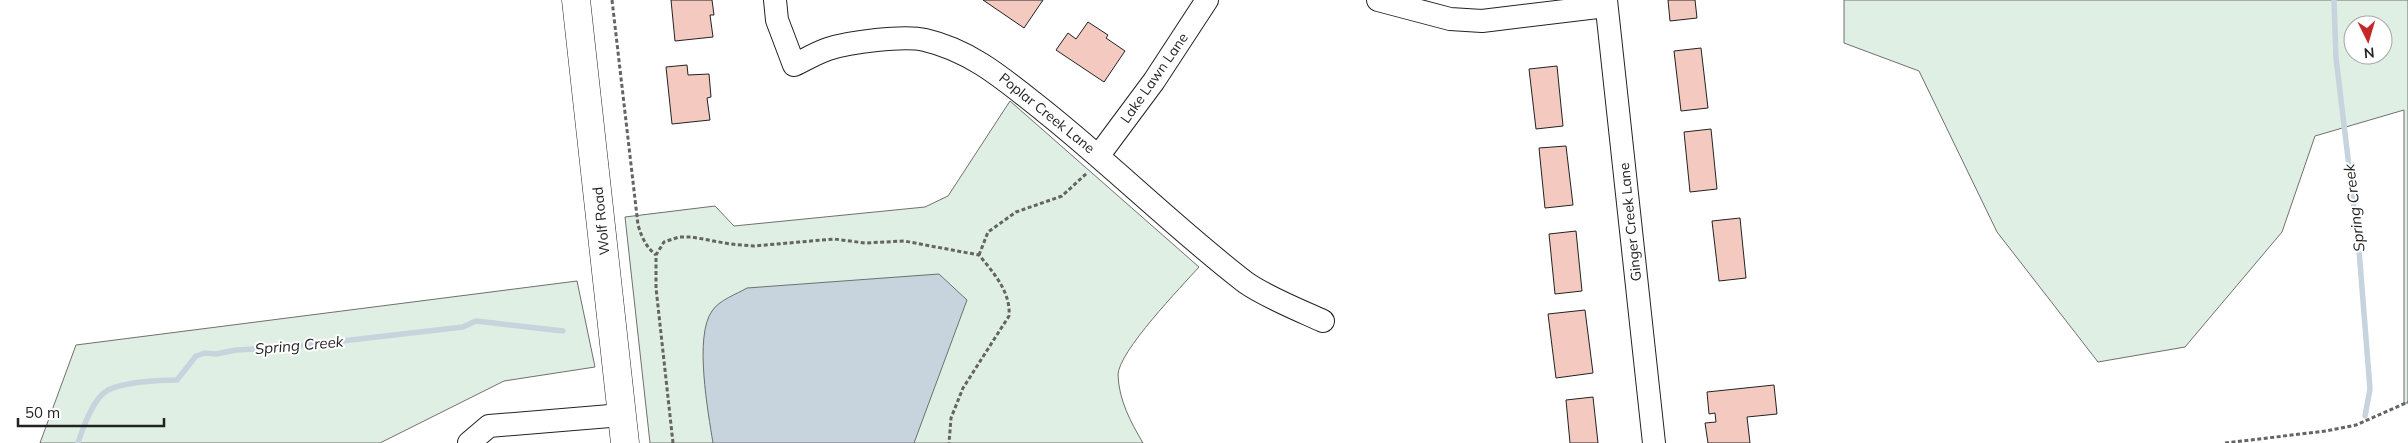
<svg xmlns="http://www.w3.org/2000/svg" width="2408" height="443" viewBox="0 0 2408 443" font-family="Mulish,sans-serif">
<rect width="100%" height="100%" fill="#fff"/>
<path fill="#e0efe3" stroke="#6f6f6f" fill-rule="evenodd" d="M1844,0h564v403h-4v-293l-89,26 -33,96 -97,115 -87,15 -101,-130 -78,-161 -75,-28zM2353,25h30v30h-30z
M1010,101l189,166c-17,19 -81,85 -81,108 1,25 12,46 25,68h-493l-25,-226 90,-11 19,20 191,-19 23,-11z
M577,281l18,86 -91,14 -124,62h-340l36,-98z"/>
<path fill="#c7d3dd" stroke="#6f6f6f" d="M939,274l28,26 -53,143h-201c-5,-31 -19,-107 -1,-132 7,-11 25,-17 35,-23z"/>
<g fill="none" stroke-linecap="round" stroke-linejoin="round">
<path stroke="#c7d3dd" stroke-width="5.5" d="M2334,0l2,58 23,192 11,139 -5,27
M78,443c5,-15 15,-45 30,-53 16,-8 50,-10 69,-10l19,-24 9,-3 11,1 20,-4 54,-3 173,-20 13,-6 87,10"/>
</g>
<path fill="#f3c9c0" stroke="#222" d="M671,0h41l2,15h-4l3,22 -38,4z
M983,0h60l-19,28z
M1668,0h27l2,18 -27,3z
M1088,22l20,13 -2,3 19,13 -21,31 -48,-32 12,-17 8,6z
M1701,48l7,60 -27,3 -7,-60z
M687,65l1,10 21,-1 2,23 -4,1 3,22 -38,4 -6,-57z
M1557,66l6,60 -27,3 -7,-60z
M1711,129l6,60 -27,3 -6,-60z
M1566,146l7,59 -28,3 -6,-60z
M1740,218l6,60 -27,3 -7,-60z
M1576,231l6,60 -27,3 -6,-60z
M1585,310l8,63 -37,5 -8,-64z
M1774,385l3,29 -30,3 3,26h-42l-3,-20 11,-1 -1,-9 -6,1 -2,-22z
M1593,397l5,46h-28l-4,-43z"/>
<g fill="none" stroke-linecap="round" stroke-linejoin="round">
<g stroke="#222" stroke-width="24">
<path id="minor" d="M775,0l2,20 17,45c11,-5 22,-12 34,-16 21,-7 76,-14 97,-9 48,11 82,42 119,71 69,55 131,117 201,171 19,14 56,29 78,39
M1378,0l72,19 32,2 124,-15
M1606,0l48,443
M1099,155l55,-74 53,-81
M469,443l20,-17 133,-11"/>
</g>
<g stroke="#222" stroke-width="29">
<path id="major" d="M576,0l49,443"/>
</g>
<path stroke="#646464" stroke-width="3" stroke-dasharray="4 2.5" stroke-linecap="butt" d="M612,0l26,225c4,13 8,22 18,30
M979,255l9,-23 28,-20 46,-16 25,-23
M673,443l-17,-155v-33l8,-13 15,-5h13l38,7 24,2 80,-7 31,4 39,-2 75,14c14,17 32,37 30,61l-46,72 -12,30 -2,25
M2225,443l101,-12 30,-6 52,-23"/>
<use href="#minor" stroke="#fff" stroke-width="22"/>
<use href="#major" stroke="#fff" stroke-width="28"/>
</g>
<g text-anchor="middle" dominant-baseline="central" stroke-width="4" stroke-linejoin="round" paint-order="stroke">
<g font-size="14" fill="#222" stroke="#fff">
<text transform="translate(1154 78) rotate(-55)">Lake Lawn Lane</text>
<text transform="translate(1047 113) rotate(39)">Poplar Creek Lane</text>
<text transform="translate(601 221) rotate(-96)">Wolf Road</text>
<text transform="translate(1630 222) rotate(-96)">Ginger Creek Lane</text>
</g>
<g font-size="15" font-style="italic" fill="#222" stroke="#fff">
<text transform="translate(2354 208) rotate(-97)">Spring Creek</text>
<text transform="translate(299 345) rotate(-5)">Spring Creek</text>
</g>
</g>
<g transform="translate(2368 40) rotate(175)"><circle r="24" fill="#ffffff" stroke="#a7a7a7"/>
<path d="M0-4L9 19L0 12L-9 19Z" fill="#c62828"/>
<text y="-8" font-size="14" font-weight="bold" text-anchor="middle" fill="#222222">N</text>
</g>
<path d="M18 418v8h146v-8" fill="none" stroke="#222222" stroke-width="2.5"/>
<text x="25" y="418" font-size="15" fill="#222222" stroke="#ffffff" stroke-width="4" paint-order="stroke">50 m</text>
</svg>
